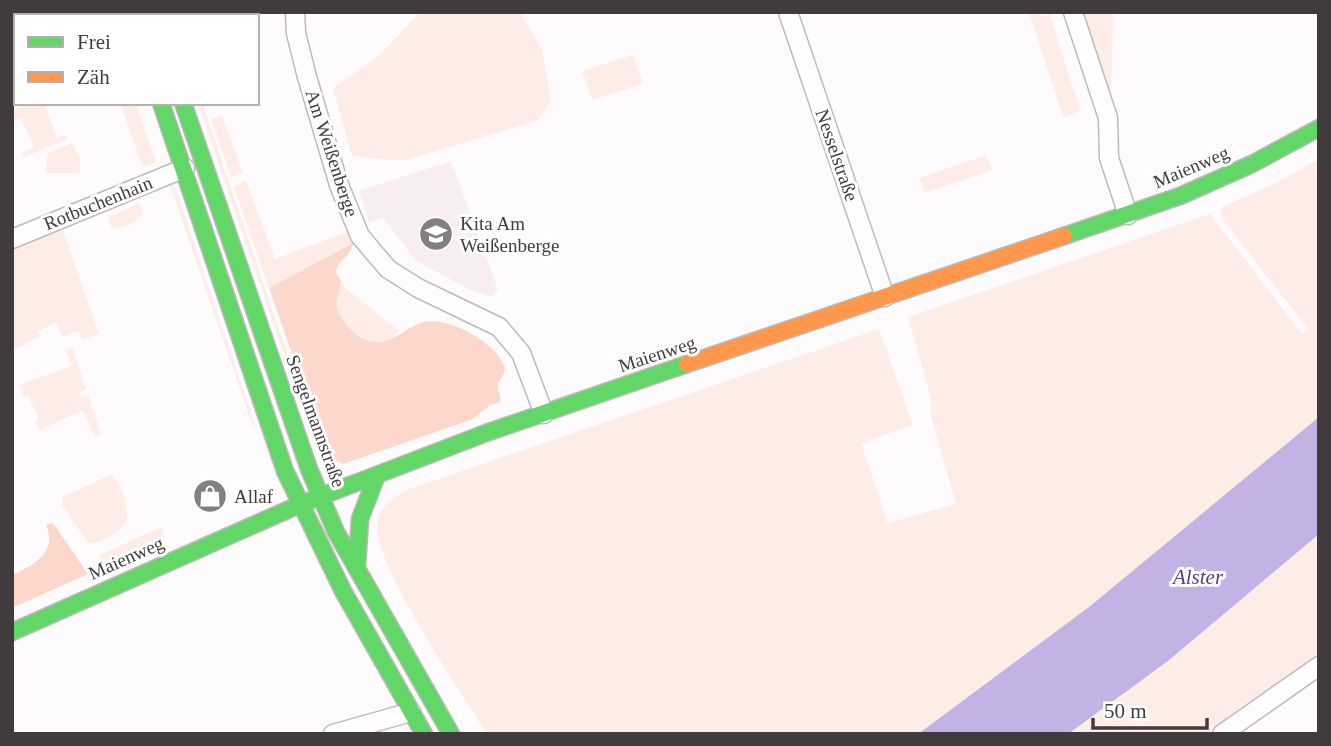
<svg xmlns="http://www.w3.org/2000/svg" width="1331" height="746" viewBox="0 0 1331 746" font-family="'Times New Roman',serif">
<rect width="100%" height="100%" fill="#fdfbfc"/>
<path fill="#f8edf2" d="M451,161l47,129 -7,7 -21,-7 -55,-30 -32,-43 -14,6 -10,-32z"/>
<path fill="#feece7" d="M420,12h100l22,38 9,50 -14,21 -135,40 -50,-5 -19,-68 46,-32z
M1029,12l16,5 4,-5 31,99 -17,6z
M1083,12h30l-2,87z
M633,55l10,29 -51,16 -10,-29z
M27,103h29l-10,4 11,31 9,-3 2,4 -44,18 -2,-4 12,-6 -13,-29 -9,3v-11z
M120,103h16l20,59 -13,5z
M198,103h4l115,338 -3,1z
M222,115l21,58 -12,4 -20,-58z
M72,143l9,16 -2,14h-34l3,-20z
M986,155l6,15 -67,23 -5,-15z
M1319,159v258l-230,190 -171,127h-431c-24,-39 -116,-173 -110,-212 2,-16 19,-26 32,-33l470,-160 34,96 -52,18 27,80 68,-19 -25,-88v-18l-23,-81 302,-103 92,120 6,-5 -85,-109 -3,-12 56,-25z
M246,181l29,78 74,-28 4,12 -84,45 -35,-101z
M174,184l81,242 -2,1 -83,-242z
M139,203l4,10c-7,10 -19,16 -31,15l-5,-10z
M60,222l39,112 -17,6 -2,-7 -4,-2 -13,6 -7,-14 -18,8 2,5 -28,15v-107z
M341,281l5,8 54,42c-4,3 -9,8 -14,10 -20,7 -49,-17 -49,-38 0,-7 4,-14 4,-22z
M72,347l14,42 -6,3 1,6 7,-3 13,39 -6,3 -12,-27 -44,20 -4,-8 4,-2 -11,-25 -4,2 -5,-12 53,-19 -7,-16z
M110,475c12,8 18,31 17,45 -6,12 -26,24 -39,23l-26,-38 1,-8z
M161,527l4,13 -66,29 1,-14z
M1319,534v121l-113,79h-138l100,-73z"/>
<path fill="#fcd8cc" d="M353,243c-1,13 -15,16 -17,29l5,9c0,8 -6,19 -4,26 5,19 28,41 49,34 13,-4 24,-16 38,-19 24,-6 72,20 80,44 3,9 -5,12 -6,20 0,5 3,10 2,16l-10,3 -17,14 -130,45 -15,-7 -59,-169z
M53,523l35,51 -76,34v-33c21,-10 46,-22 34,-50z"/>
<path fill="#c2b3e4" d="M1319,417v117l-151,127 -100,73h-150l171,-127z"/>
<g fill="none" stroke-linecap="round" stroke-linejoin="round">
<g stroke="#bdbabb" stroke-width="21">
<path id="street" d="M295,12l1,21 11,44 32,108 21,51 28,33 30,19 81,39 22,26 23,61
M788,12l97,285
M1073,12l35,106 1,40 19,57
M12,239l173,-71
M333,734l78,-22
M1222,734l97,-68"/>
</g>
<g stroke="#bdbabb" stroke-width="19">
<path id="fast" d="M140,12l1,4
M161,103l124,368 58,120 81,143
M183,103l126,366 27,63 115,202
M1064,236l116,-40 72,-32 67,-36
M357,566l3,-47 17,-44
M12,632l289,-128 185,-71 201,-69"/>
</g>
<g stroke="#bdbabb" stroke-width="19">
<path id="slow" d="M687,364l377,-128"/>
</g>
<use href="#street" stroke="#fffeff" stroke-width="18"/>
<use href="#fast" stroke="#63d668" stroke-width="16"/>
<use href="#slow" stroke="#ff974d" stroke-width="16"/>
</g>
<defs>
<g id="school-disc" transform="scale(1.75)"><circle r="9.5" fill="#837e80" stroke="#fff"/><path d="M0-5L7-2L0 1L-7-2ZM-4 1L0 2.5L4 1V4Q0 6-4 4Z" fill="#fff"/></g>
<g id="shop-disc" transform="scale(1.75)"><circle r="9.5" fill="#837e80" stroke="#fff"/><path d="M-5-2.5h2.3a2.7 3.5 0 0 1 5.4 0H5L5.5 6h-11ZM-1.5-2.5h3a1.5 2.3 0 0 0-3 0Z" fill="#fff"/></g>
</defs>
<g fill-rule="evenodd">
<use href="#school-disc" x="436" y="234"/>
<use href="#shop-disc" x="210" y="496"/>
</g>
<g text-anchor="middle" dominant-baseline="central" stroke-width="6" stroke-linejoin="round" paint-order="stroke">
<g font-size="19" fill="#413b3d" stroke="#fff">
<text transform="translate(332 153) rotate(72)">Am Weißenberge</text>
<text transform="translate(837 155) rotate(71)">Nesselstraße</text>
<text transform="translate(1191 167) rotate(-23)">Maienweg</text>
<text transform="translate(98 203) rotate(-22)">Rotbuchenhain</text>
<text transform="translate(657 354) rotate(-18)">Maienweg</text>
<text transform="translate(316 421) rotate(70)">Sengelmannstraße</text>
<text transform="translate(126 558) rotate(-24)">Maienweg</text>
</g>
<g font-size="19" fill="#413b3d" stroke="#fff" text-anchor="start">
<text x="460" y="223">Kita Am<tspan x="460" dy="22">Weißenberge</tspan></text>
<text x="234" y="496">Allaf</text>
</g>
<g font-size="21" font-style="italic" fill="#593b8e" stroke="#fff">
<text x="1198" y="577">Alster</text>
</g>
</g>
<rect width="1331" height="746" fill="none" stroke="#413b3d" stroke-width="28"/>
<rect x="14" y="14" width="245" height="91" fill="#ffffff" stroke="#b3b1b1" stroke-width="2"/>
<rect x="28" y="37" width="35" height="10" fill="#63d668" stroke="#b3b1b1" stroke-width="2"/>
<text x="77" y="49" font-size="21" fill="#413b3d">Frei</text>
<rect x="28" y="72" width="35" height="10" fill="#ff974d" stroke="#b3b1b1" stroke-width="2"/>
<text x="77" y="84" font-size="21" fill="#413b3d">Zäh</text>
<path d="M1093 718v10h114v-10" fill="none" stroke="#413b3d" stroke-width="3.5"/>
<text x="1104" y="718" font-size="21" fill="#413b3d" stroke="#ffffff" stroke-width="5" paint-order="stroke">50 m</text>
</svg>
